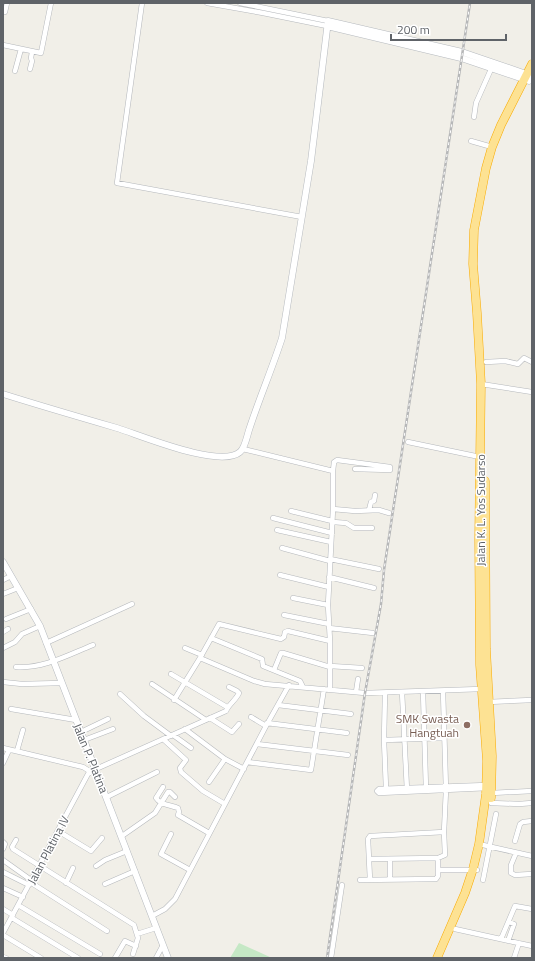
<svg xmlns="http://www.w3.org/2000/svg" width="535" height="961" viewBox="0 0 535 961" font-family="'Titillium Web',sans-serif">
<rect width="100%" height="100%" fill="#f1efe8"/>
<path fill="#c5e8c5" d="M239,943l33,15h-42z"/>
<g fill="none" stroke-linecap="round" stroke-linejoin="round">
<g stroke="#b5b8bc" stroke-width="5.5">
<path id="street" d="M142,3l-25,180 185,34
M207,3l56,10 64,13
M240,3l88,18
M5,12l2,-9
M3,45l38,8 10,-50
M30,69l2,-8 -1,-3 1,-6
M15,71l6,-22
M474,117l2,-14 16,-36
M471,141l21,6
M486,362l19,-1 13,3 6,-6 8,4
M481,384l51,8
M408,442l72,15
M243,449l90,22v38l-5,96 2,36v49
M333,471l1,-9 3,-2 53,7v3l-35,-1
M333,509l22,2 24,-1 10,3
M369,510l2,-8 3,-1 1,-6
M291,511l41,10
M273,518l59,15
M333,522l13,1 8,5h18
M277,530l54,12
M282,548l48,13
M330,559l49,10
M280,575l49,12
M329,577l45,11
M3,580l8,-4
M3,594l15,-6
M293,598l35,7
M284,615l45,9
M6,619l25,-10
M329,628l44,5
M3,632l5,-3
M211,638l51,21 1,7 37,15 3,6
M46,643l86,-39
M3,648l12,-6 7,-8 18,-8
M185,648l17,7
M200,658l54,23 11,3 100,9 116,-4
M330,666l32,2
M16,667c27,2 52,-12 77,-22
M274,670l7,-17h2l47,14
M171,674l56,33
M3,682l19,2 39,-1
M152,684l54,36
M423,691l3,98
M356,692l2,-13
M402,692l5,98
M385,693l-1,47 2,48
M120,694l24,22 27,20
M174,700l26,-42 19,-34 62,15 3,-2 1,-5 3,-1 42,10
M488,702l44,-2
M278,705l73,9
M11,709l65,11
M251,717l15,9
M210,718l22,14 7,-8
M267,723l80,10
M185,729l40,30 19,10
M81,732l27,-13
M173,735l18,13
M163,739l23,21 -6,8 1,4 22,19 22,13
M84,740l29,-11
M384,740l60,-2
M257,744l91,11
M3,748l80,19 8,5
M17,751l6,-21
M247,762l64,8 13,-81
M3,763l6,-13
M209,782l16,-23
M487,785l-108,4 -2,2 2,2 109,-5
M163,787l-7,11c4,7 15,7 22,10l1,4 -1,3 31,18
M492,793l40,-2
M107,797l50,-25
M491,803l28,1 13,-1
M58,831l33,20 11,-13
M171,834l-10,20 29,16
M122,836l33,-23 13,-21h2l5,5
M16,840l-4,7 1,2 121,76 4,13 -5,16
M515,841l5,-17 3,-2 9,-1
M3,842l2,2 -2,5
M483,845l49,11
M516,853l-5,12v8l4,2 17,-1
M370,859l68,-1 7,-3 -1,-23 2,-42 -3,-99
M390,859v20
M3,860l28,20
M96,866l9,-6 22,-9
M438,870h39
M3,872l26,13
M360,880l76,-1 2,-3v-18
M370,880l-2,-41 2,-3 74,-4
M483,880l13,-66
M30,882l77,49
M66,883l7,-15
M105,884l30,-13
M3,888l20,9
M18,905l82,49
M3,909l10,6
M152,916l13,-7 10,-10 91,-173 23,-41
M12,918l66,40
M455,929l77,17
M3,933l85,-159 8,-5 130,-58c3,-7 10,-11 13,-18l-2,-2 -8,-4
M137,934l19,-6
M3,935l38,23
M501,939l14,-33 17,3
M508,941l6,-17 -5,-2
M3,957l3,1
M115,958l10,-17 11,5
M156,958l7,-13
M331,958l11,-73
M514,958l5,-15"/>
</g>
<g stroke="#b6babf" stroke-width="7">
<path id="secondary" d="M327,26l134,32 68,23
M3,394c38,12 76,23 114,34 23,7 103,41 123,24 5,-4 7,-16 9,-22 10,-31 23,-61 33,-92l29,-177 17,-140 134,31 70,24
M3,562l37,64 128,332"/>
</g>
<g stroke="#f9ab00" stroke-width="9">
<path id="highway" d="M485,481l1,168 6,107 -1,42
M437,958l28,-65 8,-24 6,-25 7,-50 1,-33 -7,-96 -1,-126 2,-155 -4,-71 -4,-49 1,-34 12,-62 6,-21 9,-22 31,-61"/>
</g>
<use href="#street" stroke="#fff" stroke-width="4.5"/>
<use href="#secondary" stroke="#fff" stroke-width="6"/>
<use href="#highway" stroke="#fde293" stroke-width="8"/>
<g stroke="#b6b7b8" stroke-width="2.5">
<path id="rail" d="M327,958l38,-265 16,-89 3,-34 86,-567"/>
</g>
<use href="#rail" stroke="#fff" stroke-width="1" stroke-dasharray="3" stroke-linecap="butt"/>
</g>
<circle fill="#8d6e63" stroke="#fff" stroke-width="1.5" cx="467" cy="725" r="4"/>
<g text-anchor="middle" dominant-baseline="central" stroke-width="3" stroke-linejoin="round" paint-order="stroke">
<g font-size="12" fill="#5f6368" stroke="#fff">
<text transform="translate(480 510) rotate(-90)">Jalan K. L. Yos Sudarso</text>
<text transform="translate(91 758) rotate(68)">Jalan P. Platina</text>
<text transform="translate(48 850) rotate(-62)">Jalan Platina IV</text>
</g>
<g font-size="12" fill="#785e54" stroke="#fff" text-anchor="end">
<text x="459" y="718">SMK Swasta<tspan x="459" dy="14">Hangtuah</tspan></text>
</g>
</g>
<rect width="535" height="961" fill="none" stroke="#5f6368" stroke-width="8"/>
<path d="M391 34v6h115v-6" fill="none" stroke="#5f6368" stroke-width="2"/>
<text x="397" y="34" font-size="12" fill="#5f6368" stroke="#ffffff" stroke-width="3" paint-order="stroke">200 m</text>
</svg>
